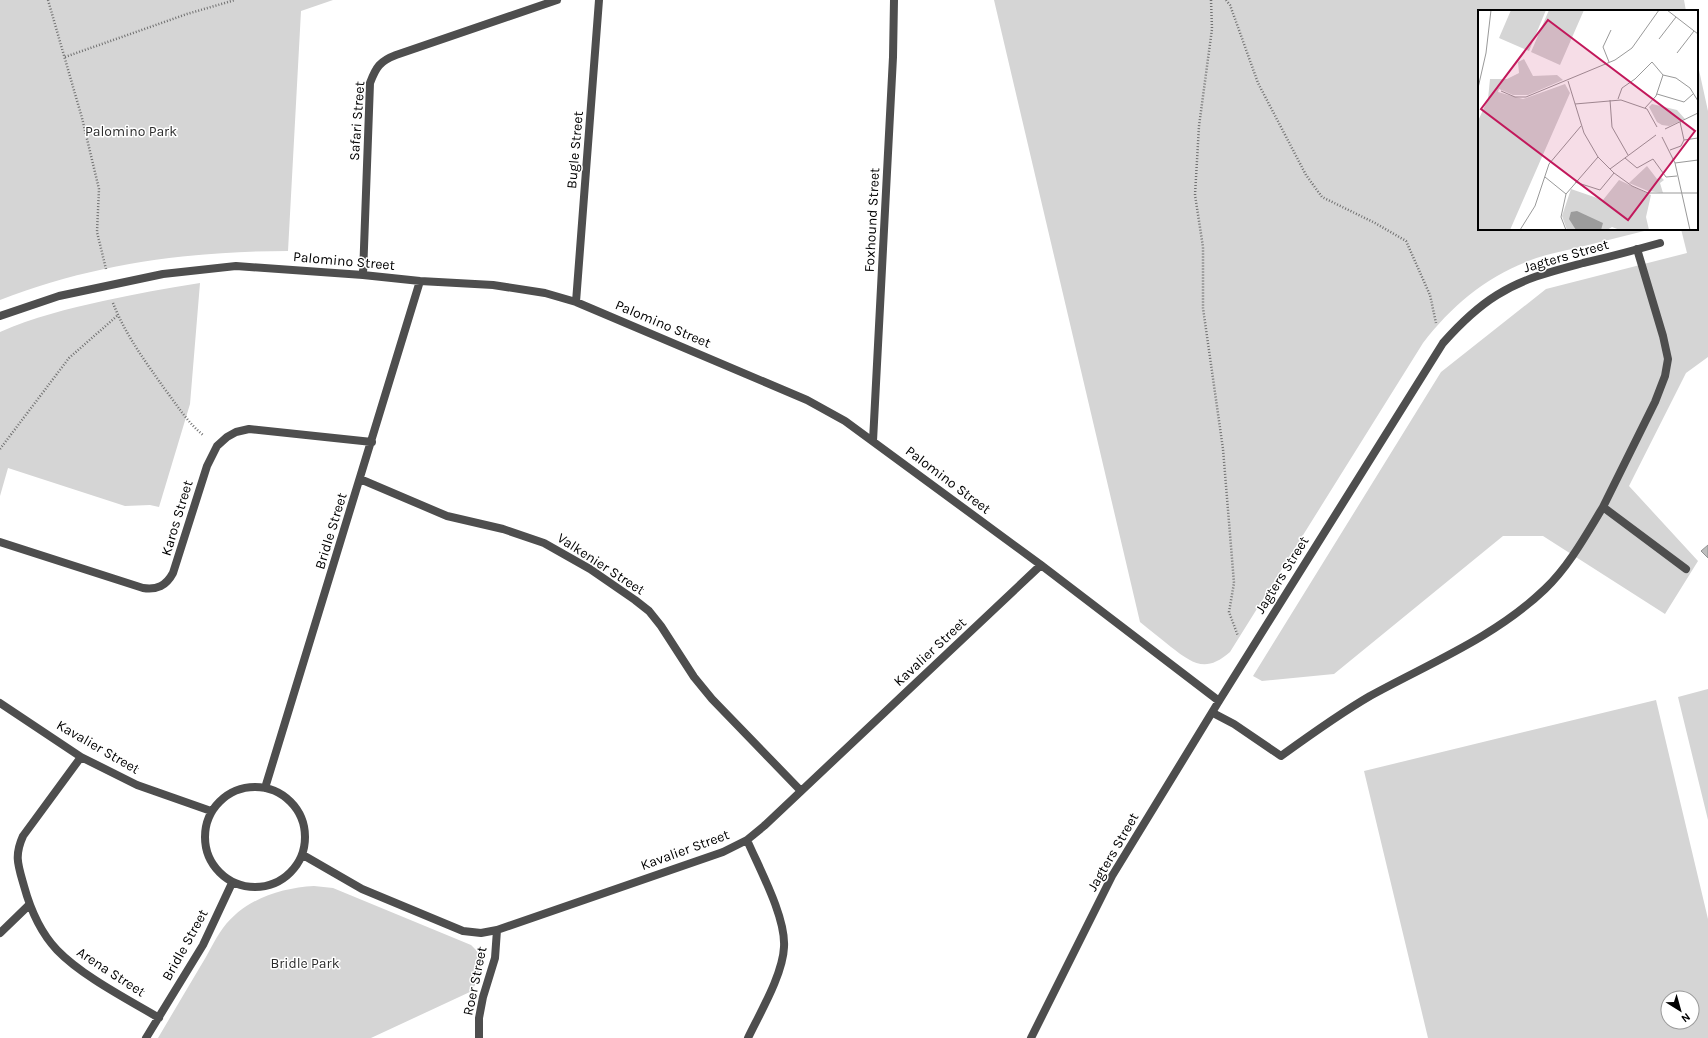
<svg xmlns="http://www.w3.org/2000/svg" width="1708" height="1038" viewBox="0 0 1708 1038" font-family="Karla,sans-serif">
<rect width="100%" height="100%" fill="#fff"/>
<path fill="#d5d5d5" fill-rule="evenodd" d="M0,0h333l-32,11 -13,240c-98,0 -196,13 -288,49z
M994,0h690l2,11h-207v218h173c-26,7 -53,13 -80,20 -13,3 -28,6 -41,11 -44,16 -79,45 -108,83l-193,309c-24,21 -37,12 -59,-5 -10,-8 -21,-17 -31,-25z
M1697,61l11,50v246l-22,16 -57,113 69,75 -33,53 -122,-78h-40l-169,138 -72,7 -9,-5 188,-304 105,-83 141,-36 -6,-24h16z
M200,283l-10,121 -31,103 -9,-2 -25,1 -117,-38 -8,28v-164c33,-15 68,-23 103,-31 32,-7 64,-13 97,-18z
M1708,689v131l-30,-123z
M1656,700l52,219v119h-280l-64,-267zM1668,998h24v24h-24z
M314,886l19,2 138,57c17,15 9,29 1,46l-101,47h-213c14,-24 28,-47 42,-71 8,-12 14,-27 23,-39 22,-29 57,-40 91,-42z"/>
<path fill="#bebebe" stroke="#929292" d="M1708,545v13l-7,-7z"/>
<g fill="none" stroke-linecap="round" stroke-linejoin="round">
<path stroke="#707070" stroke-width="2.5" stroke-dasharray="1 2" stroke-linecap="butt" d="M48,0l34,118 17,71 -2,43 9,37
M1211,0l1,29 -13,97 -4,69 8,52v61l20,141 11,134 -5,29 9,24
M1226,0l4,5 28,78 48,92 16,22 53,26 31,18 24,54 6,28
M65,57l122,-43 48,-14
M113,303c12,31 32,58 51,85 13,17 23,34 39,47
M0,449l69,-91 48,-42"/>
<path stroke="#4e4e4e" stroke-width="8" d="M1637,249l26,87 5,23 -3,17 -10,26 -52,105 83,62
M1213,713l21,11 47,32c29,-21 58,-42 89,-60 60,-33 125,-59 175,-107 24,-23 41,-54 58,-82"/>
<path stroke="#4e4e4e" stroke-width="8" d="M363,275l7,-192c6,-16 10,-22 26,-28l161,-55
M576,302l23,-302
M0,316l59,-20 104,-22 73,-8 127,9 57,6 73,4 52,8 31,9 231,98 38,21 196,144 178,136
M873,441l20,-384 1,-57
M360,479l87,37 56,13 41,14 46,26 45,31 14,11 12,15 33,51 18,22 89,92
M0,542l143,46c14,2 23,-2 30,-15l34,-107 10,-20 10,-9 9,-5 13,-3 123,13
M0,703l81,54 56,28 74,26
M81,757l-58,79c-9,20 -5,29 1,50 6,22 17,47 33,64 25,26 70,49 102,68
M205 837a50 50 0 1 1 100 0a50 50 0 1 1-100 0Z
M265,788l155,-507
M747,840c12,28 39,77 37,107 -1,27 -24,66 -36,91
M303,855l59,34 101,42 18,2 16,-3 226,-78 24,-12 17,-14 277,-261
M0,933l29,-28
M146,1038l57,-93 29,-62
M479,1038v-20l4,-21 12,-39 2,-28
M1031,1038l81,-162 107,-175 224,-358c16,-18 33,-35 54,-48 27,-17 56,-24 86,-32 26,-6 52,-13 77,-20"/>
</g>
<g text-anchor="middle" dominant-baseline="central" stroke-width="3" stroke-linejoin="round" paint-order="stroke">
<g font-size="14" fill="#000" stroke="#fff">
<text transform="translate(357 121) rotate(-86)">Safari Street</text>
<text transform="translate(575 150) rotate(-85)">Bugle Street</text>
<text transform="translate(872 220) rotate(-87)">Foxhound Street</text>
<text transform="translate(1566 256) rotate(-16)">Jagters Street</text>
<text transform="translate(344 261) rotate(5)">Palomino Street</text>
<text transform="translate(663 324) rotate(23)">Palomino Street</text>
<text transform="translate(948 480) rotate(37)">Palomino Street</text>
<text transform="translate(177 518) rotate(-73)">Karos Street</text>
<text transform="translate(331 531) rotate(-73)">Bridle Street</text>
<text transform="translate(601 564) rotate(33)">Valkenier Street</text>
<text transform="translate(1282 575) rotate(-58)">Jagters Street</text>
<text transform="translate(930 652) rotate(-43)">Kavalier Street</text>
<text transform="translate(98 747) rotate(30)">Kavalier Street</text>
<text transform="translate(685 850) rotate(-20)">Kavalier Street</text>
<text transform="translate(1113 852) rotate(-60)">Jagters Street</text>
<text transform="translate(185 945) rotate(-61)">Bridle Street</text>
<text transform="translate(111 972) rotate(33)">Arena Street</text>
<text transform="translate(475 981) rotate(-78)">Roer Street</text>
</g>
<g font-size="14" fill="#2c2c2c" stroke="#fff">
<text x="131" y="131">Palomino Park</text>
<text x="305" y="963">Bridle Park</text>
</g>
</g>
<g transform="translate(1478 10)">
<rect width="220" height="220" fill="#fff"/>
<path d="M33,0h35l-17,41 -30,-13zM71,0h35l-24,55 -29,-13zM46,49l9,17 24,-1 6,5 -35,15h-15l-14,-6 -1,3 25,7 42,-15 5,9 -60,137h-32v-109l10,-22 2,-20h17l12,-6 -1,-11zM174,94l25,6 8,9 -16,7 -7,-1 -5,-3 -8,-15zM169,156l10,13 4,-2 3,3 -4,3 3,10 -15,-2 -19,-8zM141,170l32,15 -5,22 3,13h-29l-8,-3 -5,3h-40l-5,-14 9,-27 32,11z" fill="#d5d5d5"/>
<path d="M99,201l26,12 -2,7h-25l-7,-11 2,-7z" fill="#9c9c9c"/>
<path fill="none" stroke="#999" stroke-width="1" d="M189,0l31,24M181,29l17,-22M199,43l17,-22M131,52l-6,-15 8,-17M90,71l16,52 14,24 16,16 18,13 16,7h50M0,78l8,-35 5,-43M23,81l14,6h11l89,-37 17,-12 27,-38M179,84l27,8 9,-8M140,89l4,-11 13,-9 17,-17 11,13 13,3 14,10 8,13M132,90l2,27 16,28M97,94l46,-4 26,9 10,18M167,98l11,-12 7,-21M187,119l33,-16M184,127l13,26 15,67M206,130l14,-2M192,140l11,-4 3,-6 -4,-18M147,148l12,10 16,-9 13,18 11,-1M197,153l23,-3M132,159l46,-34M67,167l21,17M97,172l25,8 14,-17M42,220l15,-24 14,-42 32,-38M88,220l-5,-13 5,-23 32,-37"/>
<path fill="#c2185b" fill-opacity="0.15" stroke="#c2185b" stroke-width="2" d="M70,10l147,111 -67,89 -147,-111z"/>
<rect width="220" height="220" fill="none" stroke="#000" stroke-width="2"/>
</g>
<g transform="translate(1680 1010) rotate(143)"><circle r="19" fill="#ffffff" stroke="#999999"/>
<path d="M0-3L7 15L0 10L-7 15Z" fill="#000000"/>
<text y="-6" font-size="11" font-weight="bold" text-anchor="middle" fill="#000000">N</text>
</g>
</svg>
